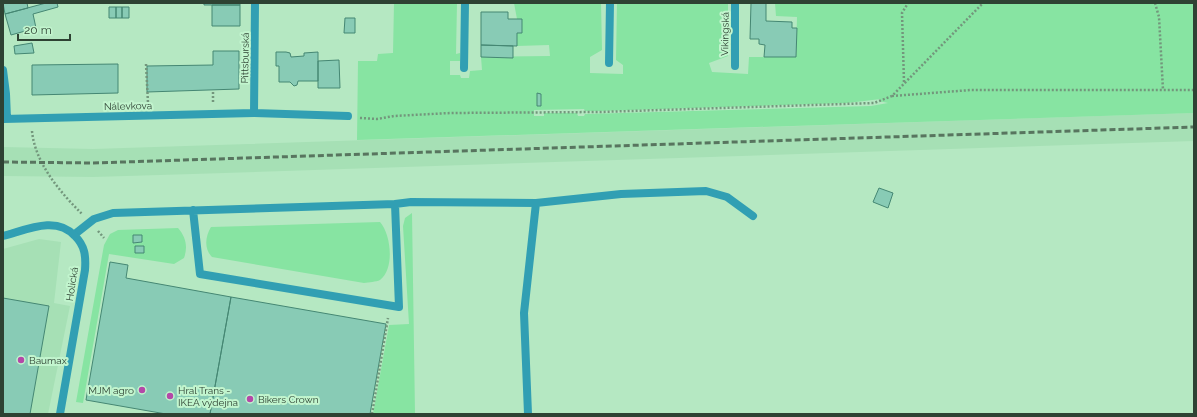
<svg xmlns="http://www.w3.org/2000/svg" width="1197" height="417" viewBox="0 0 1197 417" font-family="Raleway,sans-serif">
<rect width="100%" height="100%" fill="#b5e8c2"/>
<path fill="#a6e0b5" d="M1194,113v28l-1001,33 -100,3 -90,-1v-29l90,2z
M39,239l22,3 -7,61 16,3 -22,108h-45v-165z"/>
<path fill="#87e4a2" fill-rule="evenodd" d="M394,3h63l-1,51 4,-1v8h-10v14h10l1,3h8l1,-7 12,-1 -1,-13 69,-1 -1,-11 -32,1v-13l5,-1v-13h-5l-3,-16h87l1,47 -12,7v16l33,1v-9l-7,-5 1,-57h111v53l-19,7 3,9 36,2 1,-17h47l1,-40 -21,-1 -1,-13h419v110l-837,27 1,-79h19l1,-7 15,-1zM881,99l-2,2 9,2 -17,3 -286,8 -1,2h-6l-1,-3h-33v3h-10v-6l50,-1 1,2h15l247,-8z
M412,213l3,201h-42l16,-89 20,-1 -6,-98 2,-8z
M380,222c11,12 15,47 0,58 -4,2 -11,2 -16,3l-152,-26c-8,-8 -7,-20 -1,-30z
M178,228c8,9 10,19 6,30l-10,6 -65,-10 -26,149 -7,-1 28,-157 6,-11 8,-4z"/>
<path fill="#88cbb5" stroke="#458773" d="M3,3h24l1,5 -23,6z
M46,3h11l1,4 -25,7 3,14 -25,7 -6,-21z
M204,3h36v2h-36z
M751,3h15v18l26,1v6h5l-1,29h-32l1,-12 -6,-1v-5h-9z
M212,5h28v21h-28z
M109,7h7v11h-7z
M116,7h6v11h-6z
M122,7h7v11h-7z
M481,12h27v7h14v14h-5v13l-36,-1z
M345,18h10v15h-11z
M32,43l2,10 -19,1 -1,-8z
M481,45l32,1v12l-32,-1z
M213,51h26v38l-92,3v-26l66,-1z
M276,52h10l4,1 1,4 13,-1v-3l14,-1v29h-20l-1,4 -3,1 -4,-4h-11v-16h-3z
M339,60l1,28h-22v-27z
M118,64v29l-86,2v-30z
M537,93l4,1v12h-4z
M879,188l14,5 -5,15 -15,-6z
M133,235h9v7l-9,1z
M135,246h9v7h-9z
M110,262l18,3 -2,13 105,19 -21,117h-44l-80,-14z
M231,297l155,27 -16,90h-160z
M3,298l46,8 -19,108h-27z"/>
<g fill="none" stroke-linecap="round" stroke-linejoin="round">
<path stroke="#73967c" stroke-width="2.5" stroke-dasharray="2 2" stroke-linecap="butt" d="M1155,3l4,14 4,73
M146,64l2,39
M904,82l-2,-69 6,-10
M892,96l79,-6h223
M213,102v-11
M360,118l17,1 17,-3 56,-3 150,-1 274,-9 18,-7 91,-93
M32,131c3,32 28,61 50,83
M98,231l6,7
M372,414l16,-96"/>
<path stroke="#319fb3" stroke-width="8" d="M536,203l85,-9 85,-3 21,6 26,19
M395,204l16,-2 125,1 -12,110 4,101
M75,234l19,-15 19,-6 282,-9 4,103 -199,-33 -7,-64"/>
<path stroke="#319fb3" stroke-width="8" d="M609,63l1,-60
M735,66v-63
M464,68l1,-65
M3,70l3,24 1,25
M254,113l1,-110
M3,119l251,-6 94,3
M3,236c23,-6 53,-21 72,0 10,10 11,20 10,34l-25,144"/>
<path stroke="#58755f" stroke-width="3" stroke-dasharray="6 3" stroke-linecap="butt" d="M3,162l90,1 1101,-36"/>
</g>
<g fill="#b448a8" stroke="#c2f5ce" stroke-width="1.5">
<circle cx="21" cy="360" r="4"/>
<circle cx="142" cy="390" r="4"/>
<circle cx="170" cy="396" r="4"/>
<circle cx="250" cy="399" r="4"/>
</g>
<g text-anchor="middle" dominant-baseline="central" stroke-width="4" stroke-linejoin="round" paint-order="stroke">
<g font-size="10" fill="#2e4233" stroke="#c2f5ce">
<text transform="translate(725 34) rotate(-89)">Vikingská</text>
<text transform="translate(245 58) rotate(-89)">Pittsburská</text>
<text transform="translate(128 106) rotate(-1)">Nálevkova</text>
<text transform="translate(72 284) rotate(-81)">Holická</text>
</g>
<g font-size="10" fill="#2e4233" stroke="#c2f5ce" text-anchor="start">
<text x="29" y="360">Baumax</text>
<text x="134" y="390" text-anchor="end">MJM agro</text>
<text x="178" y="390">Hral Trans -<tspan x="178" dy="12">IKEA výdejna</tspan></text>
<text x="258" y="399">Bikers Crown</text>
</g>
</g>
<rect width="1197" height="417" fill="none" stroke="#2e4233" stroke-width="8"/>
<path d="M18 34v6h52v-6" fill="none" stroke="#2e4233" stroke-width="2"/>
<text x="24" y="34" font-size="12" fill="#2e4233" stroke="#c2f5ce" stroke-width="3" paint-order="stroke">20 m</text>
</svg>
